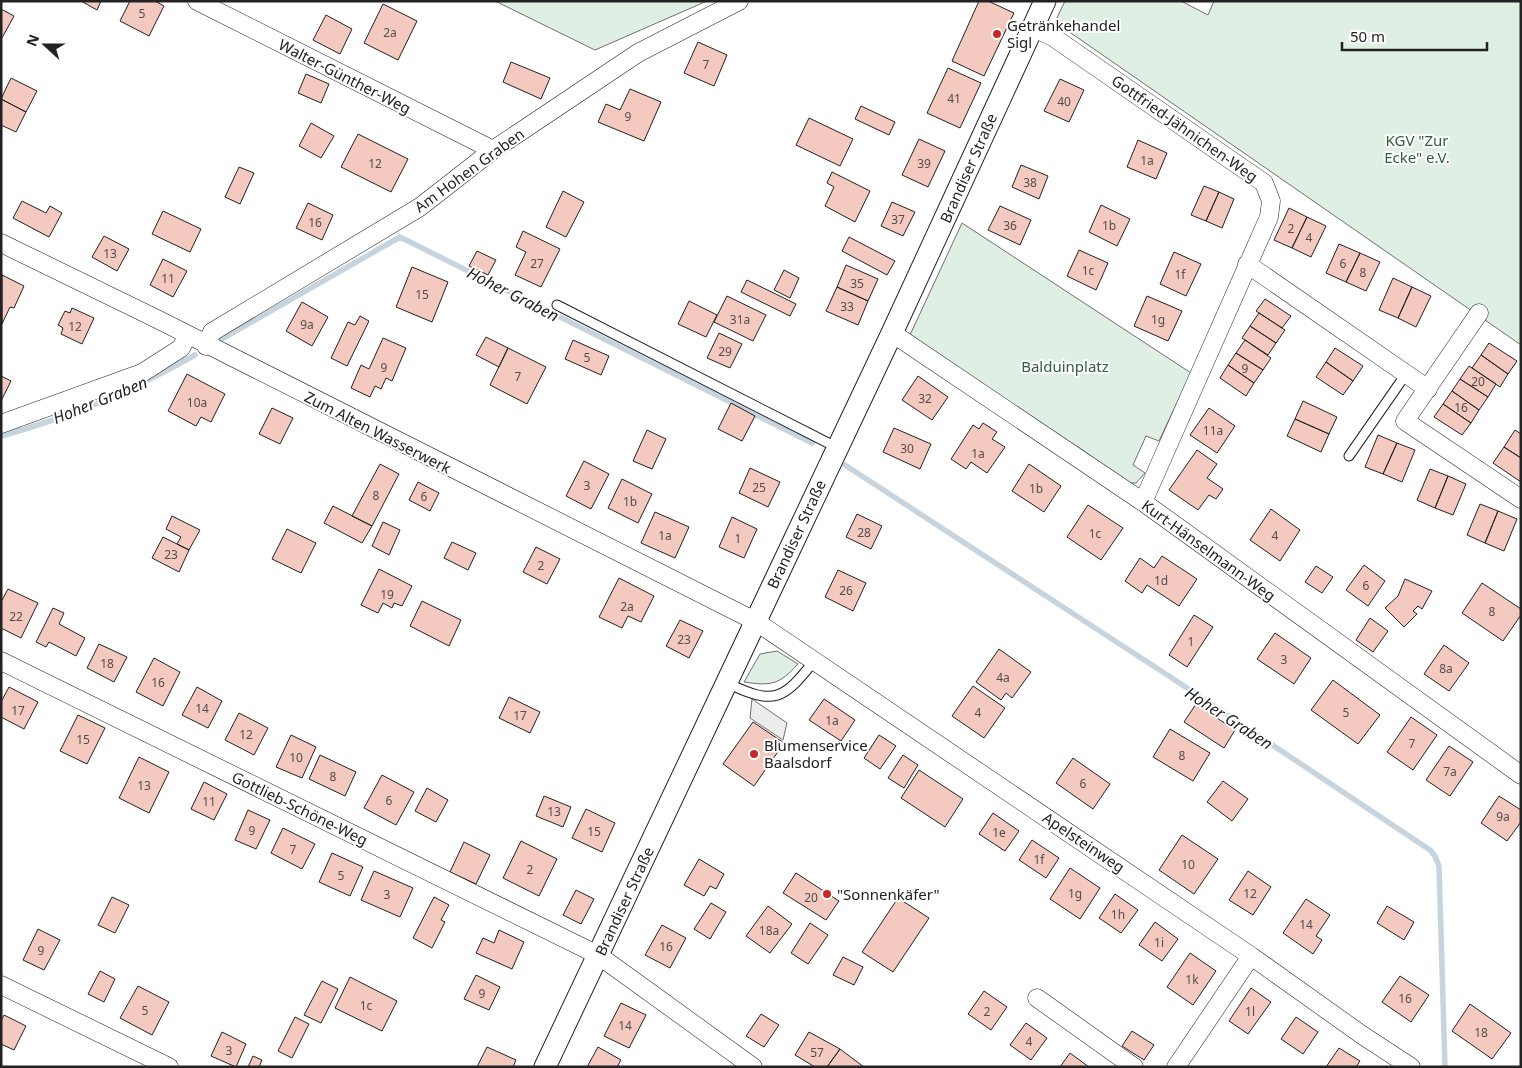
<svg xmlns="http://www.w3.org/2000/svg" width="1522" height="1068" viewBox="0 0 1522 1068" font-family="'Noto Sans',sans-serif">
<rect width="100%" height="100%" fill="#fff"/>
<path fill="#e0efe3" stroke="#6f6f6f" d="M495,1h212l-112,49z
M1065,1h116l27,14 6,-14h307v344l-466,-323z
M962,223l229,150 -32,68 -13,-5 -13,29 12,8 -9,10h-9l-43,-32 -56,-34 -118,-82z
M777,651l21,13c-19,21 -27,22 -54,18l16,-28z"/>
<path fill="#ededed" stroke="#6f6f6f" d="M752,699l35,24 -4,17 -33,-22z"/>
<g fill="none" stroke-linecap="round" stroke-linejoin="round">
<path stroke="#c7d3dd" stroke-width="5.5" d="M220,340l180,-103 412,206
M1,436c67,-18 134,-47 194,-81
M845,465l330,215 255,170 5,6 4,10 6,201"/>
</g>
<path fill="#f3c9c0" stroke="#222" d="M81,1h20l-4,9z
M130,1h25l9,5 -15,30 -29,-15z
M979,1h9l26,12 -30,63 -32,-15z
M383,4l34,17 -19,39 -34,-17z
M1,9l13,7 -12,22h-1z
M326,15l26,14 -12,25 -27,-14z
M698,42l29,13 -13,31 -30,-13z
M511,62l39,16 -9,21 -38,-17z
M948,68l33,15 -21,45 -33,-15z
M306,74l23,10 -8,19 -23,-10z
M11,78l26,13 -11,21 -25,-13z
M1060,79l24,11 -15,32 -25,-11z
M630,89l31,13 -17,39 -46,-19 8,-18 14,6z
M1,99l25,13 -10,20 -15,-7z
M861,106l34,16 -6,13 -34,-16z
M809,118l44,21 -13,27 -44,-21z
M311,123l23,13 -13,22 -22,-12z
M358,134l50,25 -17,33 -50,-25z
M919,139l26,12 -17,36 -26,-12z
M1138,140l29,13 -11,26 -29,-12z
M1021,165l27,11 -9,23 -27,-12z
M239,167l15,6 -14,31 -15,-7z
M832,172l38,19 -15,31 -30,-16 9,-19 -7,-4z
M1204,186l15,6 -13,29 -15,-6z
M563,191l21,11 -18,35 -20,-10z
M1219,192l15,7 -12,29 -16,-7z
M22,201l24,12 4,-7 12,7 -13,24 -36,-19z
M892,202l23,10 -12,24 -22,-10z
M308,203l25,12 -11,25 -26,-12z
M1101,205l29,14 -13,27 -28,-14z
M1000,206l31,14 -11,25 -32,-15z
M1289,208l18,9 -15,31 -18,-8z
M163,211l38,18 -11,23 -38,-18z
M1307,217l19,9 -15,31 -19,-9z
M523,231l37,18 -19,38 -26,-12 11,-23 -10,-5z
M104,236l25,13 -12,22 -25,-14z
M849,237l46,24 -8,14 -45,-24z
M1339,244l21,9 -14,29 -20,-9z
M1079,250l29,13 -12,27 -29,-14z
M477,251l19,9 -8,15 -19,-9z
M1174,252l27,12 -15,32 -26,-12z
M1360,253l20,9 -14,29 -20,-9z
M163,259l24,12 -14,26 -23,-12z
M846,265l32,14 -10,22 -31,-14z
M412,267l36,15 -16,40 -36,-15z
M784,270l15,8 -9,20 -16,-8z
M2,275l22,11 -10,22 -4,-1 -8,17z
M1393,278l19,9 -14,31 -19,-8z
M747,280l49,24 -6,12 -49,-24z
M837,287l31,14 -10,24 -32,-14z
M1412,287l19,9 -15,31 -18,-9z
M727,296l39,19 -13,26 -39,-19z
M1147,296l35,15 -14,30 -34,-15z
M1265,299l26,17 -9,12 -26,-17z
M689,301l28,14 -11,22 -28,-13z
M302,302l26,15 -16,29 -26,-15z
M72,308l22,10 -12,26 -21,-10 2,-6 -5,-3 7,-14 5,2z
M1259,313l26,17 -9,13 -26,-17z
M360,316l9,5 -22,45 -16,-8 17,-36 7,3z
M1250,326l26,17 -8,12 -26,-17z
M719,333l23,11 -12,24 -23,-10z
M486,337l22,11 -9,19 -23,-12z
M383,338l23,10 -14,33 -6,-3 -5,11 -6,-3 -5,11 -19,-9 10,-23 8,4z
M573,340l36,16 -8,19 -36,-16z
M1245,340l26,18 -8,12 -27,-17z
M1489,343l28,18 -9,13 -27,-19z
M508,348l38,19 -19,37 -37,-19z
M1335,348l28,18 -10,15 -27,-19z
M1236,353l27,17 -9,13 -26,-18z
M1481,355l27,19 -8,13 -28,-19z
M1326,362l27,19 -10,14 -27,-18z
M1228,365l26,18 -8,13 -26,-18z
M1469,366l27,18 -8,13 -28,-18z
M187,374l38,20 -14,28 -10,-5 -5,9 -28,-15z
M1,376l10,5 -10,20z
M918,376l30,21 -16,23 -30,-20z
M1460,379l28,18 -9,13 -27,-19z
M1452,391l27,19 -8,13 -28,-19z
M1303,401l34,16 -8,17 -34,-15z
M731,403l24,13 -13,25 -24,-12z
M1443,404l28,19 -9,12 -28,-18z
M272,408l21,10 -13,26 -21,-10z
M1209,408l26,18 -18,27 -27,-18z
M1295,419l34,15 -8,18 -34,-16z
M983,423l14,9 -5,7 13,8 -18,26 -16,-11 -5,7 -15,-10 22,-34 6,4z
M894,428l37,16 -11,25 -37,-17z
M647,430l19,9 -14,30 -19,-8z
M1515,430l6,4v24l-17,-11z
M1378,435l19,8 -14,31 -18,-7z
M1397,443l18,7 -13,32 -19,-8z
M1504,447l17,11v24l-28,-19z
M1197,450l20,14 -10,14 16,11 -7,10 -7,-4 -11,15 -29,-20z
M584,461l25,13 -18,35 -25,-13z
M380,464l19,10 -27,52 -20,-10z
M1029,464l32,22 -17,26 -32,-21z
M750,468l30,14 -12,25 -29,-14z
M1430,469l18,7 -13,32 -18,-8z
M1448,476l18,8 -13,31 -18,-7z
M622,479l30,15 -14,29 -30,-15z
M418,482l21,11 -9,18 -21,-11z
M1480,504l18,7 -13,32 -18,-8z
M1088,505l35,23 -22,32 -34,-23z
M333,506l39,20 -10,17 -38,-20z
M1271,509l29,21 -20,31 -30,-21z
M1498,511l19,8 -13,32 -19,-8z
M655,512l34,15 -14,31 -34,-15z
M857,514l25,12 -11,23 -25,-12z
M172,516l28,14 -11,20 -12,-6 4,-7 -15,-8z
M732,517l25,12 -13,29 -25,-11z
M383,522l17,8 -11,25 -17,-9z
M287,529l29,14 -15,30 -29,-14z
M163,537l26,13 -10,22 -27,-14z
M452,542l24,11 -8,17 -24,-12z
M536,547l24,12 -13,25 -24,-12z
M1162,556l35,23 -18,27 -32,-21 -5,8 -17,-12 15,-23 14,10z
M1364,565l21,16 -17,25 -22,-16z
M1316,566l17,11 -11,16 -17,-11z
M379,569l33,17 -10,20 -8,-3 -2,5 -9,-5 -5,10 -17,-8z
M838,570l28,13 -13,28 -28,-14z
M619,578l35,18 -13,26 -13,-6 -6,12 -23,-11z
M1405,579l27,12 -10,18 -4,-3 -5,5 4,3 -13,13 -19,-19 13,-12z
M1482,583l39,26v6l-18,26 -41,-28z
M8,589l30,14 -17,35 -20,-10v-26z
M422,601l39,19 -12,26 -39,-20z
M53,608l11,5 -5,11 26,14 -9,18 -27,-14 -3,5 -10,-5z
M1194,615l19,12 -26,40 -18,-12z
M1370,618l18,13 -15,21 -17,-12z
M680,620l23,11 -14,27 -23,-12z
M1275,633l36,25 -17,26 -37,-25z
M99,644l28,13 -13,25 -27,-14z
M1444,645l25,18 -20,28 -25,-17z
M999,649l32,23 -19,26 -6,-5 -5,7 -25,-18z
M154,658l26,14 -17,34 -27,-14z
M1333,680l47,35 -22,29 -47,-34z
M973,686l32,22 -21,30 -32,-22z
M9,687l29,15 -14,27 -23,-12v-15z
M197,687l25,14 -14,27 -26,-13z
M509,697l31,15 -10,21 -31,-15z
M824,699l31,21 -14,21 -32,-21z
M1196,704l39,26 -11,18 -40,-26z
M239,713l29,15 -14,27 -29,-15z
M78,715l27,13 -18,36 -27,-13z
M1411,717l26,18 -24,35 -26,-18z
M753,722l31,21 -30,43 -31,-22z
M1170,729l40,24 -17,28 -40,-24z
M291,735l25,12 -14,31 -26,-11z
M879,735l17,11 -16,23 -16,-11z
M1449,746l24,16 -23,34 -24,-16z
M320,755l36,17 -11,24 -36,-17z
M903,755l15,10 -14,23 -16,-10z
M139,757l30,15 -20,41 -30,-15z
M1073,758l37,26 -17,25 -37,-26z
M919,770l44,29 -18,28 -44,-29z
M382,775l32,17 -18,33 -32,-17z
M1223,781l25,18 -16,22 -25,-19z
M204,782l23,12 -13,26 -23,-11z
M427,788l21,12 -12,22 -21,-11z
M544,796l27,11 -8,20 -27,-11z
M1499,796l22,14v12l-14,19 -26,-18z
M586,809l29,14 -13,29 -30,-14z
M248,810l22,10 -14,29 -21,-9z
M993,813l26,18 -14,20 -26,-17z
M283,828l32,16 -13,25 -31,-16z
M1182,835l36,24 -24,35 -35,-24z
M1032,840l27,18 -13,20 -27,-18z
M521,841l36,18 -18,37 -36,-18z
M464,842l26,13 -14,29 -26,-12z
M332,853l31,14 -13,29 -31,-14z
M699,859l25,15 -8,15 -6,-3 -6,10 -20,-11z
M1070,868l30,20 -20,31 -30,-20z
M374,871l39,17 -13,29 -39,-17z
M1248,871l23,16 -18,28 -24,-15z
M796,873l43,28 -13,19 -43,-27z
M576,890l18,9 -13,25 -18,-9z
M1115,894l23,16 -17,23 -22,-15z
M112,897l17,8 -14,28 -17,-8z
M434,897l15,8 -8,15 4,2 -13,26 -19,-10z
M898,898l31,20 -36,54 -31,-20z
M1306,899l24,16 -14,21 6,4 -9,14 -30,-21z
M711,903l15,9 -16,27 -16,-10z
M768,906l24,18 -22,29 -24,-17z
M1387,906l27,16 -10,18 -27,-17z
M1155,922l23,17 -16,22 -23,-16z
M810,923l18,12 -20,29 -17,-11z
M662,925l24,13 -16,30 -25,-13z
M38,929l22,11 -16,30 -21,-10z
M499,930l25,12 -12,27 -36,-16 7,-15 11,5z
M1190,953l26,18 -23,34 -26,-18z
M843,957l20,10 -9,18 -21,-10z
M100,971l15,8 -11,23 -16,-8z
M476,975l24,12 -11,23 -25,-11z
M1400,976l29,19 -18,27 -29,-20z
M350,977l47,24 -15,30 -47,-23z
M322,981l16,8 -17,34 -17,-8z
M138,986l31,16 -17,33 -32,-17z
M1251,988l20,14 -23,32 -19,-13z
M984,991l23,16 -16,23 -23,-16z
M621,1003l25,12 -17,33 -25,-12z
M1470,1004l41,29 -19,26 -40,-28z
M761,1014l18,11 -15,22 -18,-11z
M4,1015l22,11 -12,24 -13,-6v-23z
M295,1017l14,7 -17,34 -14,-7z
M1296,1017l22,15 -15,22 -22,-15z
M1026,1023l21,15 -16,22 -21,-15z
M1132,1031l22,14 -10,15 -22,-14z
M222,1032l24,12 -10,23 -25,-11z
M809,1032l31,17 -13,18h-12l-20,-12z
M487,1047l29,13 -3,7h-36z
M598,1047l23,13 -4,7h-30z
M1339,1048l21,13 -4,6h-30z
M840,1049l24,18h-37z
M1070,1053l19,14h-29z
M253,1056l9,4 -3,7h-11z"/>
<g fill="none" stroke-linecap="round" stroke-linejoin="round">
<g stroke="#222" stroke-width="11">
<path id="service" d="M557,305l279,142
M1349,456l57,-82
M727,683c48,23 56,17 88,-23"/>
</g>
<g stroke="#222" stroke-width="19">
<path id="minor" d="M197,1l296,149
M1032,27l21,10 211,146 7,18 -2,16 -126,285
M1,243l158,77 596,301 496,335 111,79 49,32
M1247,264l181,125
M1479,313l-74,108 116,78
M892,333l251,169 378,273
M206,346l6,-14 208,-125 73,-57 145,-97 101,-52
M1,424l141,-51 39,-25 6,-12
M1,661l597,294 155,112
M1,985l168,82
M1037,998l97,69
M1176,1067l75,-111"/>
</g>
<g stroke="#222" stroke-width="23">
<path id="tertiary" d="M545,1067l347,-734 153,-332"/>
</g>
<use href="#service" stroke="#fff" stroke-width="9"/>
<use href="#minor" stroke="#fff" stroke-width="18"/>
<use href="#tertiary" stroke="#fff" stroke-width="21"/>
</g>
<g fill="#c62828" stroke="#fff" stroke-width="2">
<circle cx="997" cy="34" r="5"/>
<circle cx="754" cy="754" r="5"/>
<circle cx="827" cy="894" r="5"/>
</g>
<g text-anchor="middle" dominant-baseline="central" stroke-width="4" stroke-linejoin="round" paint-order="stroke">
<g font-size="12" fill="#564c4a">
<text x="142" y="13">5</text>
<text x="390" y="32">2a</text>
<text x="706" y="64">7</text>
<text x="954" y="98">41</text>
<text x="1064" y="101">40</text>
<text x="628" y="116">9</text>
<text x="1147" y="160">1a</text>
<text x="375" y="163">12</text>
<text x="924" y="163">39</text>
<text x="1030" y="182">38</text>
<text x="898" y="219">37</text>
<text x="315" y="222">16</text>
<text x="1010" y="225">36</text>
<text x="1109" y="225">1b</text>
<text x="1291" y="228">2</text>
<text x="1309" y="237">4</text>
<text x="110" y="253">13</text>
<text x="537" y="263">27</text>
<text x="1343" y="263">6</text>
<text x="1088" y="270">1c</text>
<text x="1363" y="272">8</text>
<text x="1180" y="274">1f</text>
<text x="168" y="278">11</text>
<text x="857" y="283">35</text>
<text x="422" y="294">15</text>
<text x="847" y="306">33</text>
<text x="740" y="319">31a</text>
<text x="1158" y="319">1g</text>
<text x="307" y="324">9a</text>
<text x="75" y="326">12</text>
<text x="725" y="351">29</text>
<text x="587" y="357">5</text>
<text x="384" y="367">9</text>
<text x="1245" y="368">9</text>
<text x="518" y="376">7</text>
<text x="1478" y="381">20</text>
<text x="925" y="398">32</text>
<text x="197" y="402">10a</text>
<text x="1461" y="407">16</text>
<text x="1213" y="430">11a</text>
<text x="907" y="448">30</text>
<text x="978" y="453">1a</text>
<text x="587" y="485">3</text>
<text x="759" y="487">25</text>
<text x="1036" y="488">1b</text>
<text x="376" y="495">8</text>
<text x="424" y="496">6</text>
<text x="630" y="501">1b</text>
<text x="864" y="532">28</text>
<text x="1095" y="533">1c</text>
<text x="665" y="535">1a</text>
<text x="1275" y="535">4</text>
<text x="738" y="538">1</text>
<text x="171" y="554">23</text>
<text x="541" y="565">2</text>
<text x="1161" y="580">1d</text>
<text x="1366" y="585">6</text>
<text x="846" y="590">26</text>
<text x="387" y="594">19</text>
<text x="627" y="606">2a</text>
<text x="1492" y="611">8</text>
<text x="16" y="616">22</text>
<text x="684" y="639">23</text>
<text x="1191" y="641">1</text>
<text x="1284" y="659">3</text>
<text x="107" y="663">18</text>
<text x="1446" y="668">8a</text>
<text x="1003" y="677">4a</text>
<text x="158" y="682">16</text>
<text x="202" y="708">14</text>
<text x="18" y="710">17</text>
<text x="978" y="712">4</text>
<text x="1346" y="712">5</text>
<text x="520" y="715">17</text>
<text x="832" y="720">1a</text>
<text x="246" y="734">12</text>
<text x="83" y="739">15</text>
<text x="1412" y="743">7</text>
<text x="1182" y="755">8</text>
<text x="296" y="757">10</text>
<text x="1450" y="771">7a</text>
<text x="333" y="776">8</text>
<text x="1083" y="783">6</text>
<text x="144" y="785">13</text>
<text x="389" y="800">6</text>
<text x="209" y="801">11</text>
<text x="554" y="811">13</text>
<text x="1503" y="816">9a</text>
<text x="252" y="830">9</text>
<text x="594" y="831">15</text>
<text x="999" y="832">1e</text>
<text x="293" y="849">7</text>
<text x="1039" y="859">1f</text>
<text x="1188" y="864">10</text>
<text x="530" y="869">2</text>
<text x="341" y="875">5</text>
<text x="1075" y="893">1g</text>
<text x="1250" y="893">12</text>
<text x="387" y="894">3</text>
<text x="811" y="897">20</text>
<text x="1118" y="914">1h</text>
<text x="1306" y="924">14</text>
<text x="769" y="930">18a</text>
<text x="1159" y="942">1i</text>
<text x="666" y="946">16</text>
<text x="41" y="950">9</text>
<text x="1192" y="979">1k</text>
<text x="482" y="993">9</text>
<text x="1405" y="998">16</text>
<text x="366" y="1005">1c</text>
<text x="145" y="1010">5</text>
<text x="987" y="1011">2</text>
<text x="1250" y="1011">1l</text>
<text x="625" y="1025">14</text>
<text x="1481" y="1032">18</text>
<text x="1029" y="1041">4</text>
<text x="229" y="1050">3</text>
<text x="817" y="1052">57</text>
</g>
<g font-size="15" fill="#222" stroke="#fff" text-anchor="start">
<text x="1007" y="25">Getränkehandel<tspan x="1007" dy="17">Sigl</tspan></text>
<text x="764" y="745">Blumenservice<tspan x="764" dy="17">Baalsdorf</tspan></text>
<text x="837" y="894">"Sonnenkäfer"</text>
</g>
<g font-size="15" fill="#222" stroke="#fff">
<text transform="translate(345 76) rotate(27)">Walter-Günther-Weg</text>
<text transform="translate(1185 128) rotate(35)">Gottfried-Jähnichen-Weg</text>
<text transform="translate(968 168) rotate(-66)">Brandiser Straße</text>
<text transform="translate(469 170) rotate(-36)">Am Hohen Graben</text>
<text transform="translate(378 432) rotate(27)">Zum Alten Wasserwerk</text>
<text transform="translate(796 534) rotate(-65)">Brandiser Straße</text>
<text transform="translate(1209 550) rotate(36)">Kurt-Hänselmann-Weg</text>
<text transform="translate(300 808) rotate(26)">Gottlieb-Schöne-Weg</text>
<text transform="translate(1084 842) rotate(34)">Apelsteinweg</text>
<text transform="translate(624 901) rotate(-65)">Brandiser Straße</text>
</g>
<g font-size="15" fill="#2f5e38" stroke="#fff">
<text x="1417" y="140">KGV "Zur<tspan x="1417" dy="17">Ecke" e.V.</tspan></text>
<text x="1065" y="366">Balduinplatz</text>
</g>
<g font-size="16" font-style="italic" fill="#222" stroke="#fff">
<text transform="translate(513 294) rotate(27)">Hoher Graben</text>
<text transform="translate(100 400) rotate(-22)">Hoher Graben</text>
<text transform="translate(1229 718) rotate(33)">Hoher Graben</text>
</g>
</g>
<rect width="1522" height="1068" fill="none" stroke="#222222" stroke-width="5"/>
<g transform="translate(45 45) rotate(291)" stroke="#ffffff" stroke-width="4" paint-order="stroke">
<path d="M0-4L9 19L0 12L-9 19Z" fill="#222222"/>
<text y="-8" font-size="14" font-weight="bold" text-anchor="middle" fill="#222222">N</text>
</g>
<path d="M1342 42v8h145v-8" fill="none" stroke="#222222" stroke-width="2.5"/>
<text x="1350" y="42" font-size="15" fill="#222222" stroke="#ffffff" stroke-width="4" paint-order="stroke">50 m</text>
</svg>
